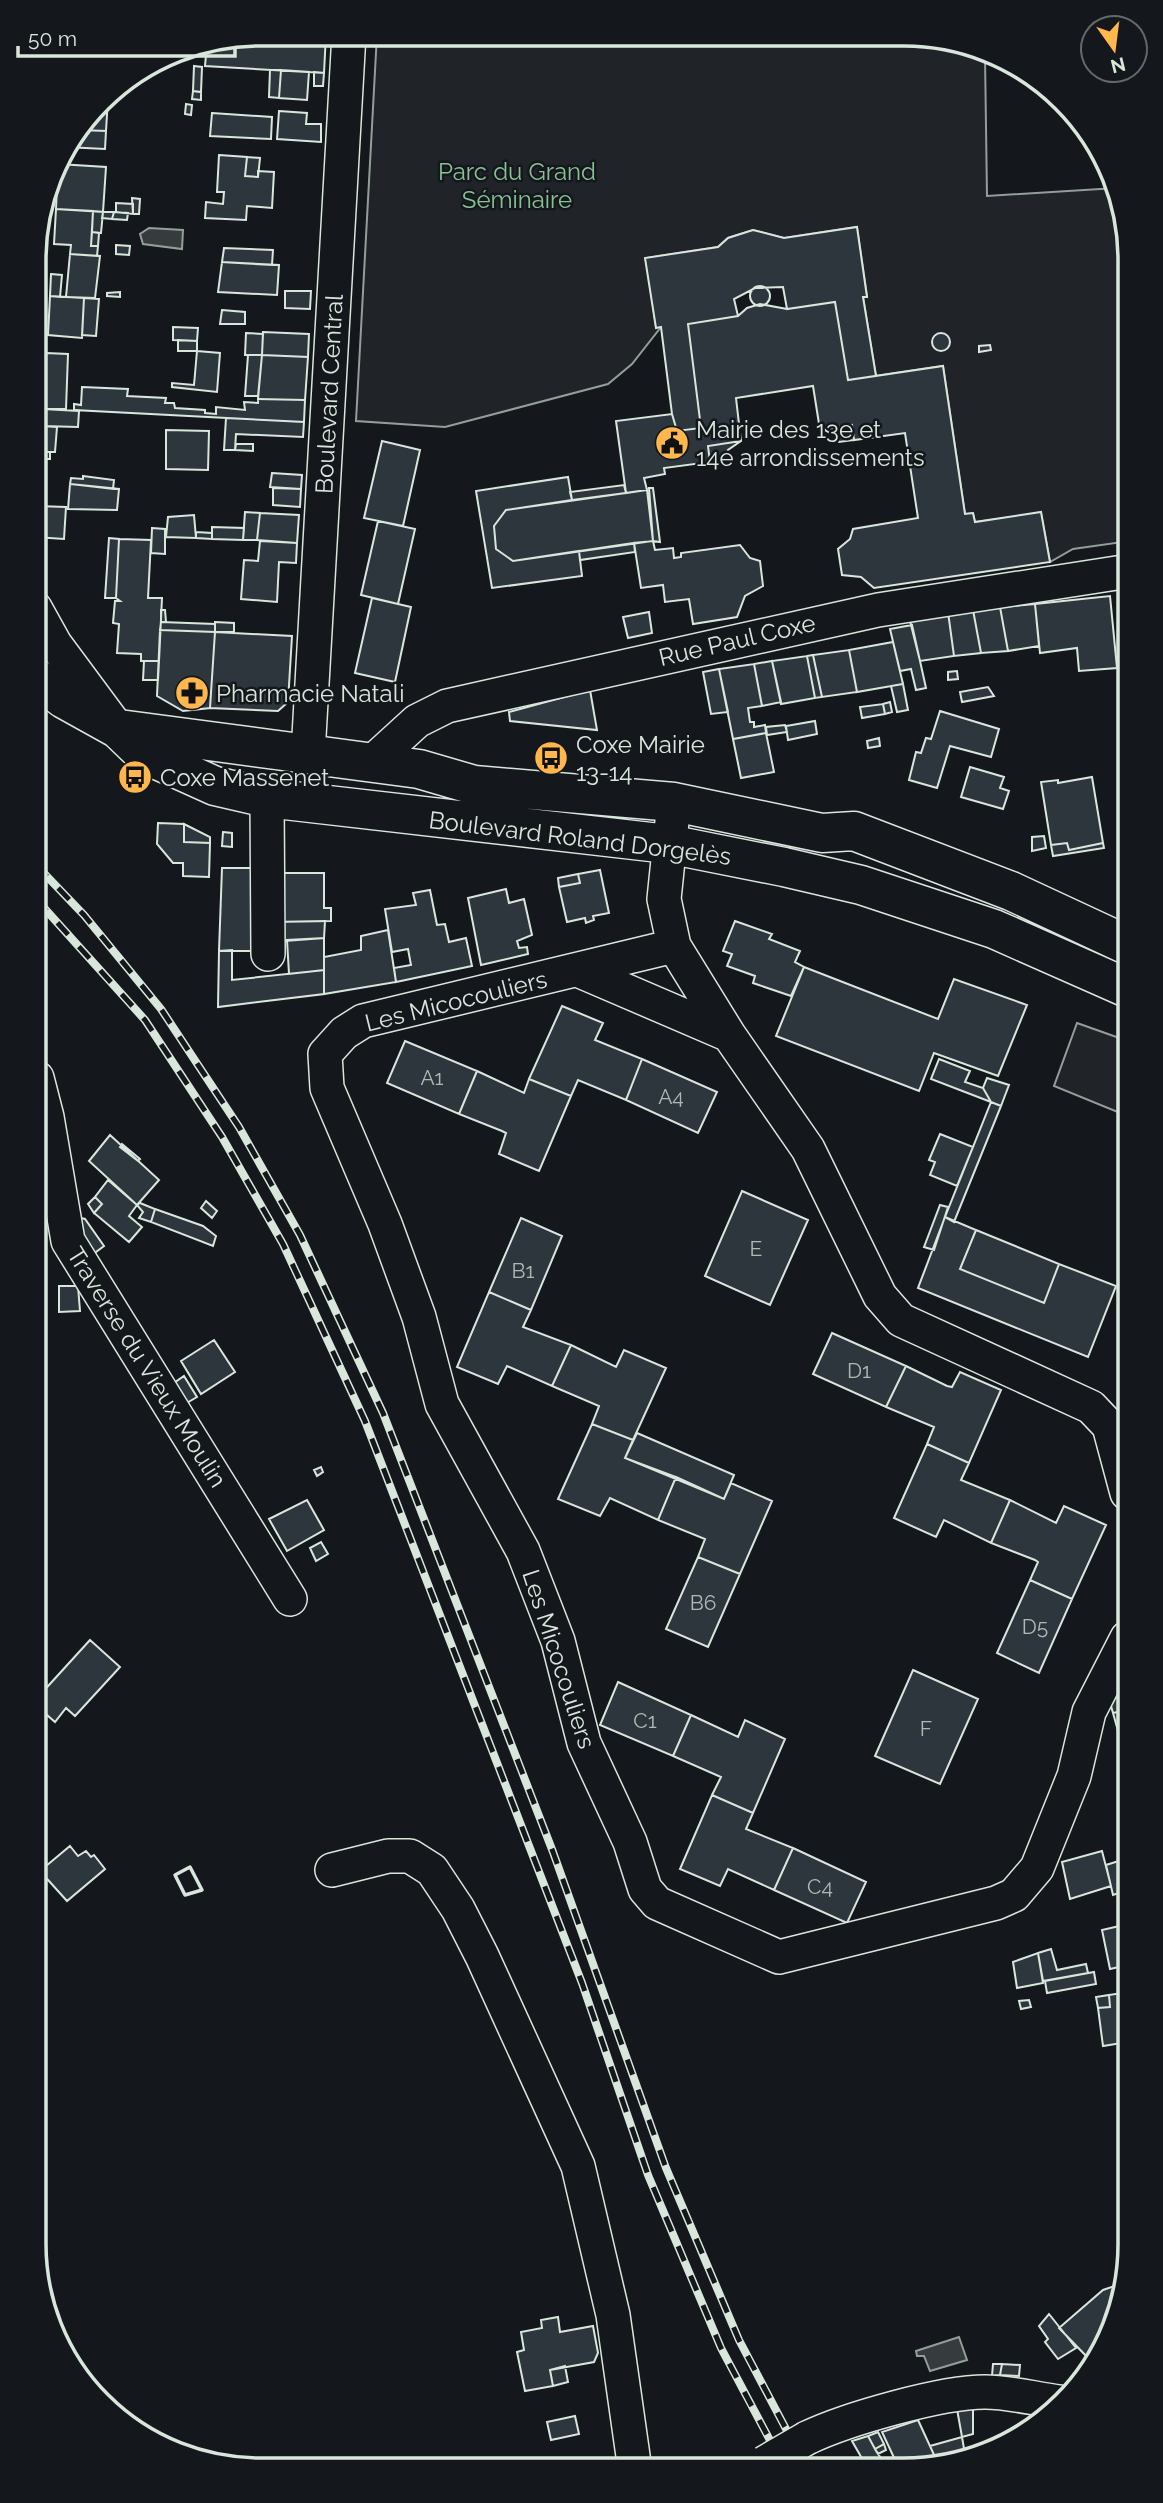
<svg xmlns="http://www.w3.org/2000/svg" width="1163" height="2503" viewBox="0 0 1163 2503" font-family="Raleway,sans-serif">
<rect width="100%" height="100%" fill="#14181c"/>
<path fill="#202428" stroke="#939e99" stroke-width="2" d="M377,34l570,4 38,18 2,140 129,-8 6,13 1,341 -50,7 -23,13 -9,-49 -66,9 -2,-9 -8,1 -22,-148 -67,10 -13,-79 4,-1 -10,-69 -73,11 -31,-8 -25,8 -10,9 -72,11 10,69h5l-29,37 -24,20 -163,43 -89,-6z
M1077,1023l48,17v75l-71,-29z"/>
<path fill="#363b3e" stroke="#939e99" stroke-width="2" d="M149,228l34,2 -1,19 -39,-5 -3,-10z
M959,2337l8,23 -37,11 -6,-15h-7l-1,-5z"/>
<path fill="#2c363c" stroke="#d8e6dc" stroke-width="2" d="M260,33l66,1 -2,39 -119,-7 2,-22z
M194,66l8,1 -1,25 -8,-1z
M270,70h11l-2,28 -10,-1z
M281,70l28,2 -2,28 -28,-2z
M314,72l10,1 -1,13h-9z
M193,91l8,1v8l-9,-1z
M105,97l3,1 -2,33 -26,-1z
M186,104l6,1 -1,10 -6,-1z
M279,111l28,2 -1,11h15v18l-44,-3z
M212,113l60,4 -1,22 -61,-3z
M80,130l26,1 -1,18 -39,-2z
M219,155l28,2 -2,19 13,1v-6l16,1 -2,36 -25,-2 -1,14 -41,-2 1,-16 17,2 1,-12h-7z
M247,157l13,1 -2,19 -13,-1z
M58,164l48,3 -3,45 -47,-3z
M132,198l8,1 -1,15h-6z
M116,203l17,1v10l-17,-2z
M56,209l37,2 -2,35h7l-1,10 -27,-2 1,-9 -17,-1z
M93,211l10,1 -2,21 -9,-1z
M103,212h11l-2,7 -10,-1z
M114,212l14,1 -1,7 -15,-1z
M857,227l10,70h-4l13,79 -28,4 -13,-78 -48,7 -4,-22 -28,1 -21,11 4,17 -50,8 13,104 -24,3 -5,-17 -11,-87 -5,1 -11,-70 73,-11 10,-9 25,-8 31,8z
M92,232l7,1 -1,13h-7z
M116,245l14,1 -1,9 -13,-1z
M224,248l49,2 -1,15 -50,-3z
M70,254l30,2 -5,42 -29,-1z
M222,262l57,3 -2,30 -59,-3z
M51,274l11,1 -2,22 -10,-1z
M750 296a10 10 0 1 1 20 0a10 10 0 1 1-20 0Z
M285,291h26l-1,18 -25,-1z
M120,292v5l-13,-1v-3z
M50,296l34,2 -2,40 -34,-3z
M84,298l15,1 -3,37 -14,-1z
M835,302l13,78 95,-14 22,148 8,-1 2,9 66,-10 9,50 -176,26 -13,-11 -19,-2 -4,-26 12,-10 3,-10 65,-11 -13,-85 -51,7 -2,-15 -32,5 -7,-44 -77,12 5,43 -33,5 2,16 -46,6 1,6 -21,4 3,12 -21,3 -10,-72 56,-7 5,17 24,-3 -13,-104 50,-8 9,-8 13,-4 27,5z
M222,310l23,2v12h-25z
M173,327l25,1 -1,13 -24,-1z
M263,332l46,2 -1,23 -46,-2z
M246,333l17,1 -1,21h-17z
M932 342a9 9 0 1 1 18 0a9 9 0 1 1-18 0Z
M178,340l19,1v10h-19z
M990,345l1,5 -12,2v-6z
M197,351l23,2 -3,39 -45,-5v-4l22,2z
M46,353l22,1 -2,55h-23z
M248,355h14l-4,41h-13z
M262,355l46,2 -3,43 -47,-1z
M82,387l46,2 -1,7 39,2 -1,5h9l1,5 30,2v3l11,1v-7l29,3 -1,-8 14,1v-4l47,1 -1,22 -230,-12v-6l7,1z
M43,409l36,2 -1,16 -36,-1z
M226,418l78,4 -1,15 -67,-3 -1,16h-11z
M852,425l2,15 -15,2 -3,-6 -13,-7z
M42,426l15,1 -2,25h-15z
M166,430l43,1 -1,39 -42,-1z
M382,441l38,9 -17,76 -39,-8z
M741,441l-13,9 -3,9 -15,3 -2,-16z
M236,444h17v7l-18,-1z
M40,452h10v7h-10z
M272,473l30,2 -1,14 -31,-2z
M83,476l31,4 -1,9 -43,-5 1,-6 12,1z
M568,477l4,23 -66,10 -12,16 2,23 17,12 66,-10 3,25 -90,12 -16,-97z
M70,484l49,5 -2,21 -49,-1z
M624,485l2,8 -54,7 -2,-8z
M273,488l28,1 -1,18 -27,-2z
M649,488h4l7,54 -7,-1z
M647,490l6,51 -140,20 -17,-12 -2,-23 12,-16z
M37,506l29,1 -2,32 -29,-2z
M245,512l15,1 -3,27h-14z
M260,513l39,2 -2,28 -40,-3z
M194,515l2,23 -30,-1 2,-20z
M378,521l37,8 -17,75 -37,-9z
M212,527l32,1 -1,12 -31,-1z
M152,528l13,1v25l-14,-1z
M196,532l16,1v6l-16,-1z
M109,538l10,1 -3,59h-11z
M119,539l32,1 -3,58h14l-3,63h-18v-7l-24,-1 2,-29 -6,-1 2,-22h5l-4,-3z
M260,541l37,2 -1,20 -17,-1 -2,40 -36,-3 3,-39 14,1z
M653,541l2,9 18,-2 1,10 7,-1v-4l59,-8 10,13 10,3 3,25 -18,10 -8,21 -44,7 -4,-25 -24,3 -2,-17 -22,3 -7,-45z
M634,543l1,9 -55,8 -1,-9z
M1110,596l7,72 -38,3 -2,-23 -37,5 -5,-49z
M372,598l39,9 -16,75 -40,-9z
M1035,604l4,42 -31,5 -8,-44z
M1000,607l8,44 -27,2 -8,-43z
M161,610h4l1,12h-5z
M973,610l8,43 -27,3 -6,-44z
M649,612l3,21 -24,5 -5,-21z
M948,612l6,44 -34,5 -11,-44z
M161,622l54,2v8l-55,-2z
M215,622l19,1v9h-19z
M912,625l14,63 -10,2 -5,-21 -11,2 -10,-42z
M160,630l55,2 -5,76 -27,3 -26,-15z
M215,632l77,4 -4,66 -10,9 -68,-3z
M893,642l10,42 -46,8 -8,-42z
M849,650l8,42 -35,5 -9,-42z
M813,655l9,42 -7,1 -8,-42z
M807,656l8,42 -34,6 -9,-43z
M144,661h15l-1,19h-15z
M772,661l9,41 -19,4 -8,-42z
M754,664l8,42 -14,2 2,14h4v5l11,-2 1,8 -33,6 -14,-70z
M719,669l9,43 -17,2 -8,-42z
M957,671l1,8 -10,1v-8z
M903,684l5,26 -11,2 -6,-26z
M988,687l6,9 -32,6 -2,-10z
M590,690l7,40 -87,-9 -1,-9z
M890,702l2,10 -7,2 -2,-10z
M883,704l2,10 -23,4 -2,-11z
M940,711l59,18 -8,28 -41,-11 -13,42 -28,-8 7,-28 5,1 5,-15 5,1z
M815,721l2,13 -29,6 -2,-14z
M785,725l2,7 -20,3 -1,-8z
M766,733l8,39 -33,6 -8,-39z
M879,738l1,8 -12,2 -1,-7z
M970,767l34,10 -4,11 9,3 -6,18 -42,-12z
M1092,777l11,66 -34,7 -2,-7 -16,2 -10,-63 17,-2v3z
M158,823l26,1v18l26,1 -1,34 -26,-1v-13h-10l-16,-19z
M184,824l26,13v6l-26,-1z
M223,832l9,1v14l-10,-1z
M1044,836l2,12 -14,3v-14z
M1067,843l2,7 34,-7 1,5 -51,8 -2,-11z
M222,868h37v83h-40z
M600,870l9,43 -16,3 1,4 -8,3 -1,-5 -18,4 -8,-35 21,-4 -2,-9z
M272,873h52v35h7v13l-59,1z
M578,874l2,9 -21,4 -1,-9z
M506,889l3,14 15,-4 8,36 -15,6 2,7 8,-1 1,7 -47,11 -13,-67z
M430,890l7,35 8,-1 4,18 17,-4 6,28 -76,16 -2,-14 17,-3 -3,-16 -16,3 -7,-43 31,-4 -3,-12z
M325,921l-1,17 -52,4v-20z
M735,921l37,13 -3,5 31,12 -5,11 9,5 -13,29 -38,-13 2,-7 -28,-10 5,-12 -9,-3z
M388,930l8,52 -72,12v-37l37,-7v-14z
M324,938v32l-35,4 -2,-34z
M232,950v30l92,-10v24l-106,13 1,-56z
M804,967l134,52 16,-40 73,26 -29,71 -64,-23 -15,38 -143,-55z
M562,1006l41,17 -8,17 47,19 -16,41 -48,-20 -7,16 -42,-17z
M405,1041l72,30 -18,43 -72,-31z
M642,1059l75,33 -19,41 -72,-33z
M939,1059l31,12 -5,11 18,6 8,14 -60,-23z
M477,1071l47,22 5,-14 42,17 -32,75 -40,-17 7,-21 -4,-2 -43,-17z
M987,1078l22,7 -8,21 -10,-4 -8,-14z
M991,1102l10,4 -47,116 -9,-5z
M940,1134l33,13 -16,39 -27,-11 5,-13 -6,-2z
M110,1135l49,45 -22,25 -48,-44z
M122,1144l18,15 -2,2 -18,-14z
M108,1180l29,25 -8,11 13,11 -13,15 -35,-29 8,-9 -7,-7z
M742,1191l66,29 -38,85 -65,-29z
M95,1197l7,7 -8,9 -6,-9z
M206,1201l11,10 -5,7 -11,-10z
M140,1203l15,6 -4,13 -12,-4 4,-6 -6,-7z
M940,1205l8,2 -14,43 -10,-3z
M155,1209l48,17 13,10 -3,10 -62,-24z
M72,1216l13,3 19,27 -16,12z
M945,1217l31,13 -16,39 84,34 15,-39 57,22 -28,71 -170,-69z
M521,1218l41,18 -31,74 -42,-18z
M976,1230l83,34 -15,39 -84,-34z
M59,1286h19l2,25 -21,1z
M489,1292l42,18 -8,17 48,18 -19,41 -45,-20 -9,18 -41,-17z
M832,1333l74,33 -20,41 -73,-33z
M214,1340l21,32 -34,22 -20,-33z
M571,1345l45,22 8,-17 42,18 -33,72 -41,-16 7,-18 -47,-20z
M906,1366l41,20 5,1 8,-15 41,18 -32,73 -42,-19 7,-17 -48,-20z
M184,1376l13,21 -12,7 -14,-19z
M592,1424l41,16 -8,18 51,19 -18,43 -48,-22 -10,18 -42,-17z
M637,1433l97,42 -10,24 -99,-41z
M927,1444l42,19 -8,17 49,20 -19,43 -47,-23 -8,17 -42,-19z
M321,1467l2,5 -6,4 -3,-6z
M676,1477l48,22 7,-16 41,18 -32,73 -42,-17 7,-18 -47,-19z
M307,1500l17,30 -37,21 -18,-32z
M1010,1500l46,23 8,-17 42,19 -34,74 -42,-19 8,-18 -3,-2 -44,-17z
M321,1542l7,12 -12,7 -6,-13z
M698,1557l42,17 -32,73 -42,-18z
M1030,1580l42,19 -33,74 -42,-20z
M90,1640l30,27 -45,49 -9,-8 -11,14 -16,-14v-12z
M913,1670l65,29 -38,85 -65,-28z
M618,1682l73,33 -18,41 -73,-31z
M1127,1695v15l-14,3 -4,-14z
M1127,1710v34l-5,1 -9,-32z
M691,1715l47,22 7,-17 40,19 -32,74 -41,-18 9,-18 -48,-21z
M712,1795l41,18 -7,16 47,19 -19,42 -46,-21 -8,17 -40,-17z
M70,1846l8,10 8,-5 5,6 3,-2 11,14 -38,32 -27,-30z
M793,1848l73,34 -19,41 -73,-33z
M1102,1851l9,35 -41,13 -8,-37z
M1128,1858v32l-15,5 -7,-30z
M1128,1924v41l-18,4 -8,-39z
M1051,1949l6,21 29,-6 2,9 -45,8 -5,-28z
M1038,1953l5,30 -26,5 -4,-26z
M1094,1972l2,12 -49,9 -2,-12z
M1128,1992v50l-25,4 -5,-38 12,-1 -1,-12z
M1109,1995l1,12 -12,1 -2,-11z
M1029,2000l2,7 -10,2 -2,-8z
M1123,2283l-10,46 -20,34 -34,-35 44,-38z
M1049,2314l27,34 -18,11 -13,-17 3,-3 -9,-13z
M558,2317l2,15 33,-6 5,27 -4,9 -44,8 3,16 -28,5 -8,-39 7,-2 -3,-18 21,-4 -1,-8z
M993,2364h9l-2,11 -8,1z
M1002,2364l18,1 -1,11 -19,-1z
M565,2366l3,16 -15,4 -3,-16z
M973,2407v27l-11,3 -5,-28z
M575,2416l4,18 -28,6 -4,-18z
M918,2420l18,39 -40,3 -14,-30z
M878,2432l6,12 -9,5 -7,-13z
M868,2436l7,13 7,11 -18,2 -12,-21z
M962,2437l4,23 -29,2 -7,-16z
M884,2444l2,6 -8,4 -3,-5z"/>
<g fill="none" stroke-linecap="round" stroke-linejoin="round">
<g stroke="#d8e6dc" stroke-width="36">
<path id="minor" d="M35,608l20,36 63,85
M308,754l41,-720
M371,763l46,-42 30,-15 431,-96 245,-38
M267,798l1,156
M674,802l-10,97 10,47 55,89 79,114 72,147 21,24 190,87 18,19 18,67
M674,946l-311,75 -19,12 -19,21 2,34 58,136 34,93 23,87 81,147 35,90 26,102 46,99 15,47 12,14 122,54 217,-54 18,-8 23,-27 37,-92 15,-64 38,-74
M580,971l149,64
M37,1078l10,39 21,124 222,358
M332,1870l56,-14h22l22,14 26,39 24,47 96,210 35,149 21,148
M807,2438c40,-19 134,-46 178,-46 24,0 51,7 75,10"/>
</g>
<g stroke="#d8e6dc" stroke-width="41">
<path id="major" d="M35,677l29,22 54,30 26,25 71,32 52,12 401,46 116,23 77,18 133,44 131,58
M119,729l300,40 55,16 200,17 148,31 32,-2 157,60 114,53"/>
</g>
<use href="#minor" stroke="#14181c" stroke-width="33"/>
<use href="#major" stroke="#14181c" stroke-width="38"/>
<g stroke="#d8e6dc" stroke-width="8">
<path id="rail" d="M36,865l48,50 77,94 78,118 61,108 83,178 170,439 113,316 73,172 65,123
M36,899l109,121 77,117 61,107 82,177 217,562 66,192 73,173 61,115"/>
</g>
<use href="#rail" stroke="#14181c" stroke-width="5" stroke-dasharray="16" stroke-linecap="butt"/>
<g stroke="#d8e6dc" stroke-width="36" stroke-linecap="butt">
<path id="minor-bridge" d="M764,2463l43,-25"/>
</g>
<use href="#minor-bridge" stroke="#14181c" stroke-width="33"/>
<path stroke="#d8e6dc" stroke-width="3.5" d="M190,1867l12,23 -17,5 -10,-20z"/>
</g>
<defs>
<g id="civic-disc" transform="scale(1.75)"><circle r="9.5" fill="#ffb74d" stroke="#14181c"/><path d="M-.6-6.5H3V-4.5H.6V-3L4-1V1h2V6H-6V1h2V-1L-.6-3ZM-1.2 2.5V6h2.4V2.5Z" fill="#111"/></g>
<g id="pharmacy-disc" transform="scale(1.75)"><circle r="9.5" fill="#ffb74d" stroke="#14181c"/><path d="M-2-6h4v4h4v4h-4v4h-4v-4h-4v-4h4Z" fill="#111"/></g>
<g id="bus-disc" transform="scale(1.75)"><circle r="9.5" fill="#ffb74d" stroke="#14181c"/><path d="M-5-6H5V4H4V6H2V4H-2V6H-4V4H-5ZM-3.5-4V0h7V-4ZM-3.5 1.2v1.5H-2V1.2ZM2 1.2v1.5H3.5V1.2Z" fill="#111"/></g>
</defs>
<g fill-rule="evenodd">
<use href="#civic-disc" x="672" y="443"/>
<use href="#pharmacy-disc" x="192" y="693"/>
<use href="#bus-disc" x="551" y="758"/>
<use href="#bus-disc" x="135" y="777"/>
</g>
<g text-anchor="middle" dominant-baseline="central" stroke-width="5" stroke-linejoin="round" paint-order="stroke">
<g font-size="21" fill="#adbab4">
<text x="432" y="1077">A1</text>
<text x="671" y="1096">A4</text>
<text x="756" y="1248">E</text>
<text x="523" y="1270">B1</text>
<text x="859" y="1370">D1</text>
<text x="703" y="1602">B6</text>
<text x="1035" y="1626">D5</text>
<text x="645" y="1720">C1</text>
<text x="926" y="1728">F</text>
<text x="820" y="1886">C4</text>
</g>
<g font-size="24" fill="#8ac095" stroke="#14181c">
<text x="517" y="171">Parc du Grand<tspan x="517" dy="28">Séminaire</tspan></text>
</g>
<g font-size="24" fill="#d8e6dc" stroke="#14181c">
<text transform="translate(329 394) rotate(-87)">Boulevard Central</text>
<text transform="translate(737 640) rotate(-13)">Rue Paul Coxe</text>
<text transform="translate(580 838) rotate(7)">Boulevard Roland Dorgelès</text>
<text transform="translate(456 1001) rotate(-14)">Les Micocouliers</text>
<text transform="translate(147 1367) rotate(58)">Traverse du Vieux Moulin</text>
<text transform="translate(559 1659) rotate(72)">Les Micocouliers</text>
</g>
<g font-size="24" fill="#d8e6dc" stroke="#14181c" text-anchor="start">
<text x="696" y="429">Mairie des 13e et<tspan x="696" dy="28">14e arrondissements</tspan></text>
<text x="216" y="693">Pharmacie Natali</text>
<text x="576" y="744">Coxe Mairie<tspan x="576" dy="28">13-14</tspan></text>
<text x="160" y="777">Coxe Massenet</text>
</g>
</g>
<path d="M0 0H1163V2503H0ZM260 46H904A214 214 0 0 1 1118 260V2244A214 214 0 0 1 904 2458H260A214 214 0 0 1 46 2244V260A214 214 0 0 1 260 46Z" fill="#14181c" fill-rule="evenodd"/>
<path fill="none" stroke="#d8e6dc" stroke-width="3.5" d="M260 46H904A214 214 0 0 1 1118 260V2244A214 214 0 0 1 904 2458H260A214 214 0 0 1 46 2244V260A214 214 0 0 1 260 46Z"/>
<g transform="translate(1114 49) rotate(166)"><circle r="33" fill="#14181c" stroke="#626a69" stroke-width="2"/>
<path d="M0-5L12 26L0 18L-12 26Z" fill="#ffb74d"/>
<text y="-10" font-size="19" font-weight="bold" text-anchor="middle" fill="#d8e6dc">N</text>
</g>
<path d="M18 46v10h217v-10" fill="none" stroke="#d8e6dc" stroke-width="3.5"/>
<text x="28" y="46" font-size="21" fill="#d8e6dc" stroke="#14181c" stroke-width="5" paint-order="stroke">50 m</text>
</svg>
